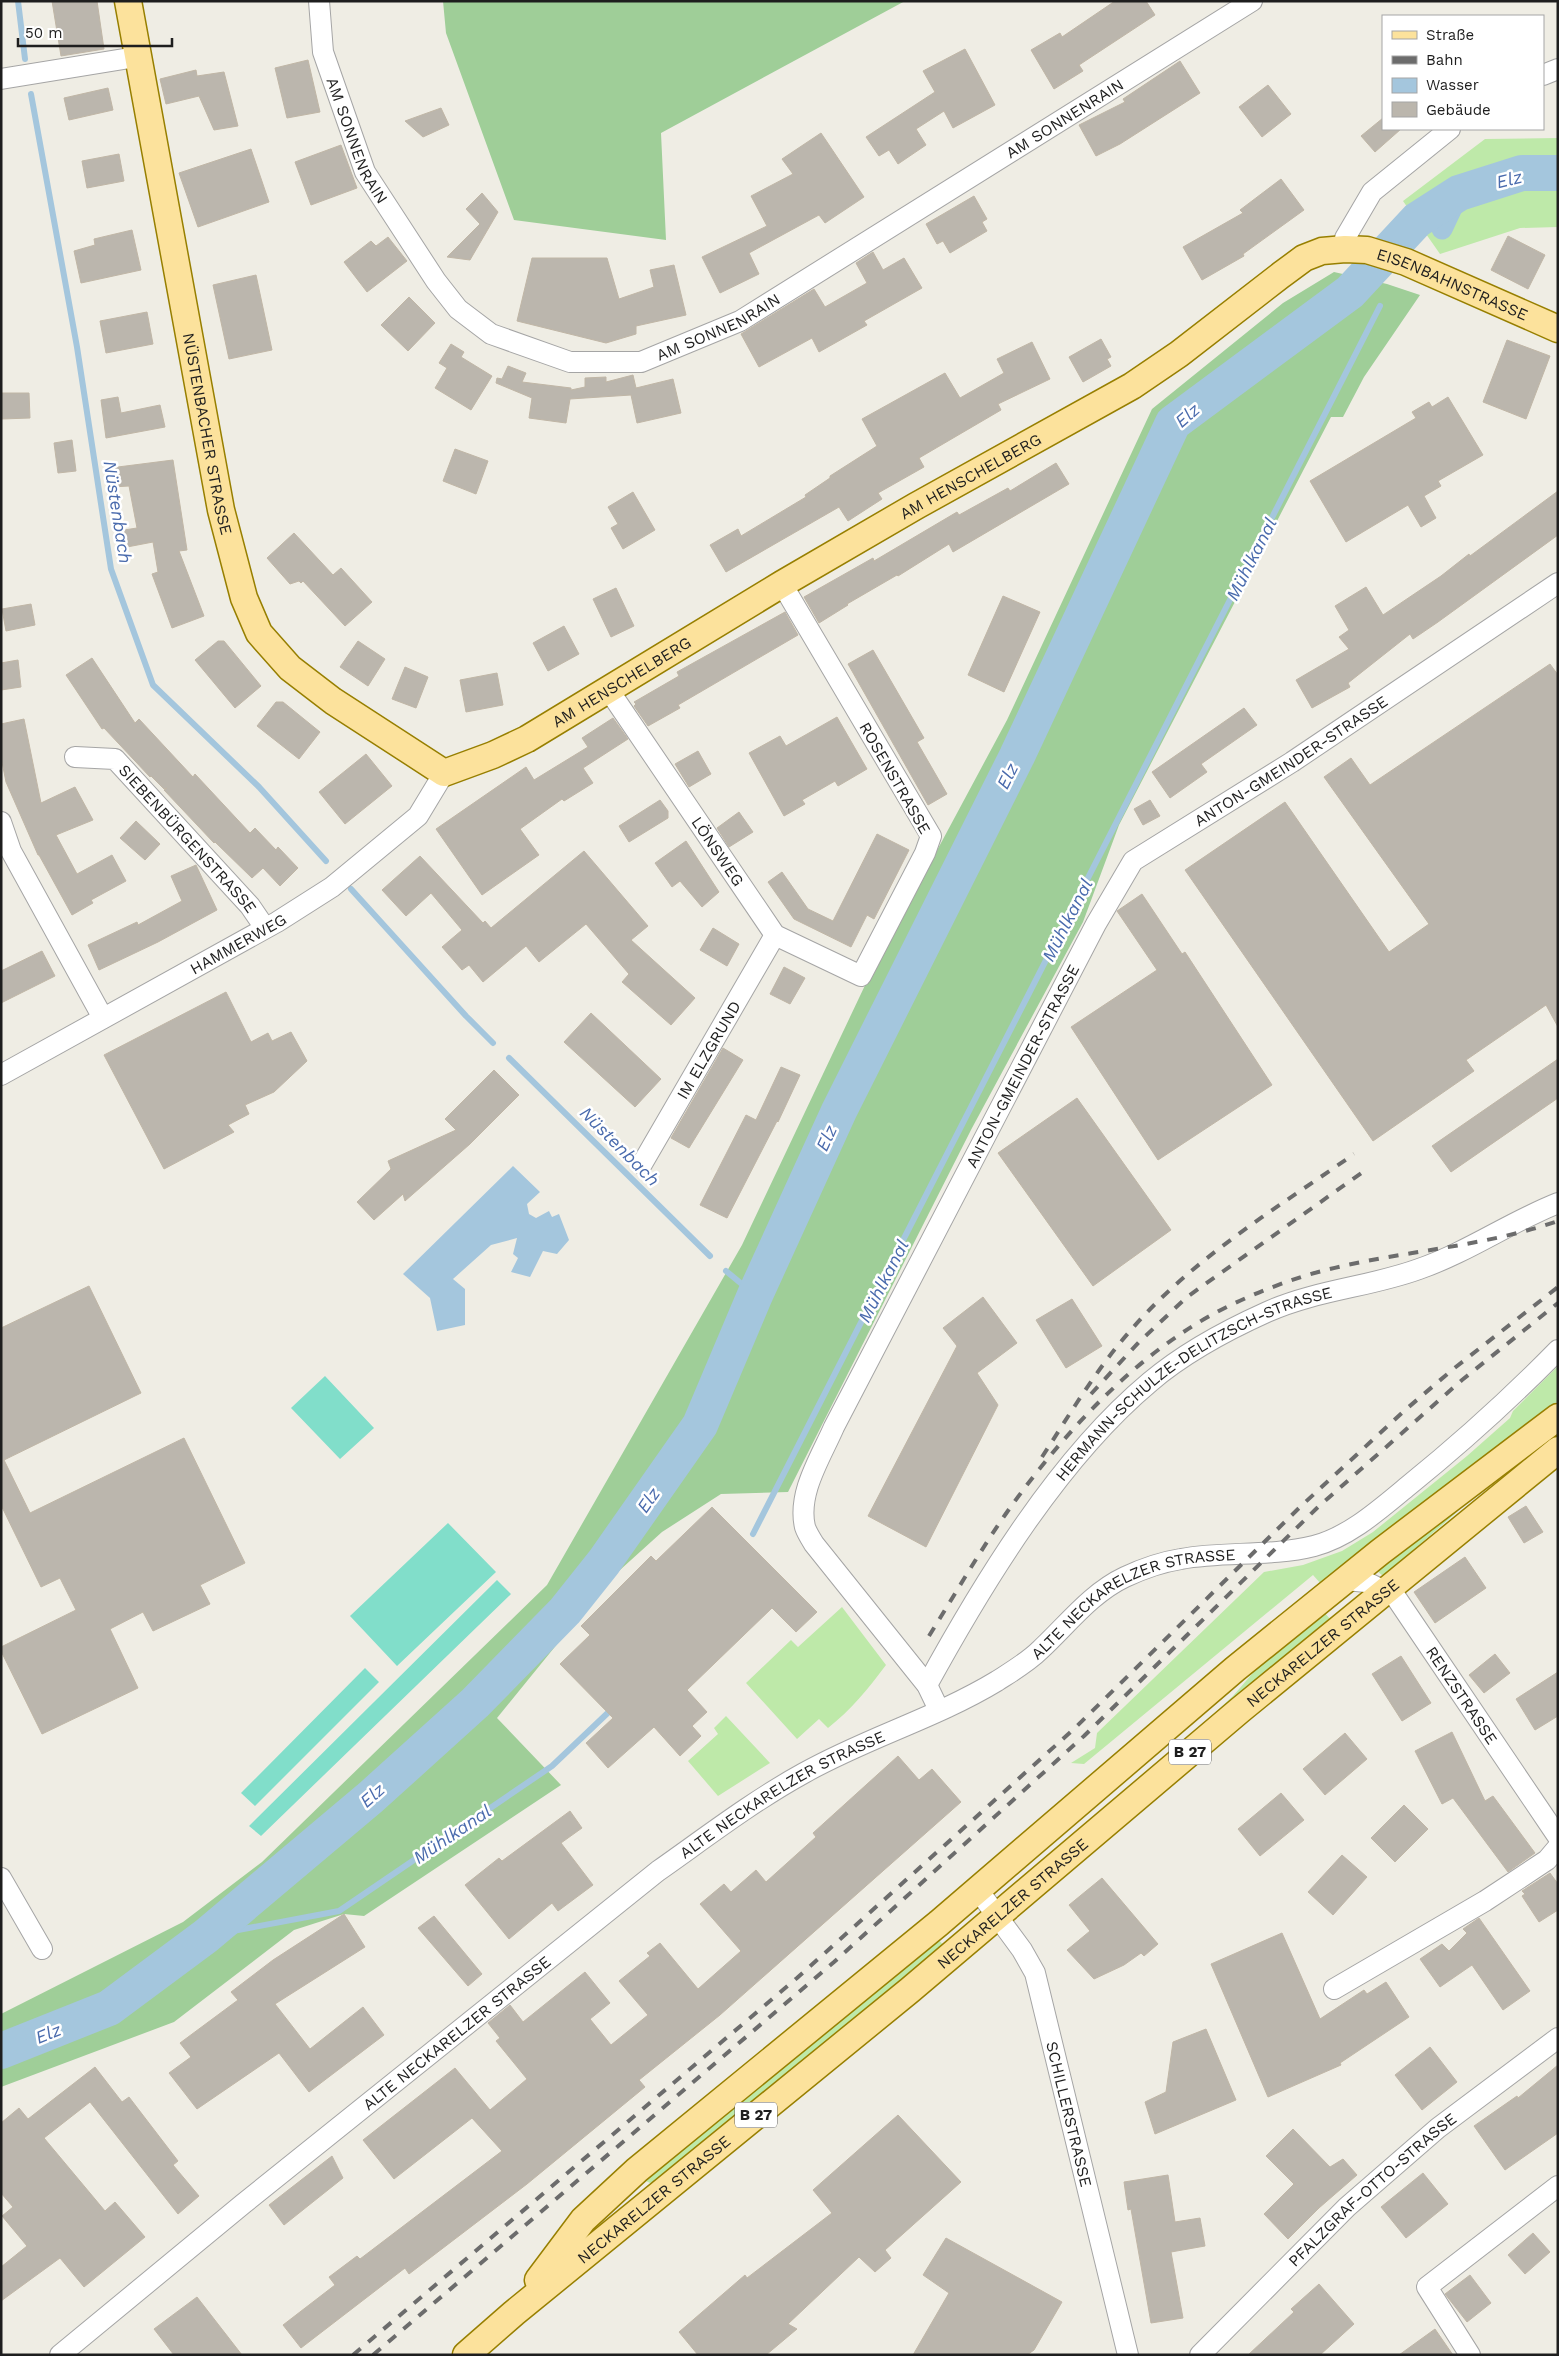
<svg xmlns="http://www.w3.org/2000/svg" width="1559" height="2356" viewBox="0 0 1559 2356" font-family="'Work Sans',sans-serif">
<rect width="100%" height="100%" fill="#efede4"/>
<path fill="#bee9a9" d="M1558,138v89l-38,1 -80,26 -37,-53 82,-62z
M1558,1366v35l-237,183 -8,-9 -229,189 -13,-1 24,-15 2,-15 167,-161 39,-7 39,-14 31,-19 94,-76 43,-38 3,-7z
M1455,1505l4,4 -3,4 -73,63 -7,-6z
M842,1607l44,58c-18,24 -35,45 -58,63l-9,-9 -22,20 -51,-56 45,-43 7,7z
M1323,1611l8,9 -304,258 -3,-3 169,-142 40,-37 25,-29z
M726,1716l44,47 -52,33 -30,-35 30,-27 -4,-6z
M938,1939l7,8 -165,131 -122,101 -8,4 -4,-2 1,-4z"/>
<path fill="#9fce98" d="M443,1h462l-244,132 5,107 -152,-20 -68,-187z
M1334,272l53,12 33,11 -56,82 -21,40h-12l-212,408 -36,97 -111,206 -184,364 -67,2 -59,38 -52,47 -113,139 64,67 -197,131 -20,-2 -50,16 -120,92 -173,65v-73l182,-92 79,-60 285,-277 195,-340 126,-266 139,-259 145,-311 131,-106z"/>
<path fill="#81deca" d="M325,1376l49,52 -34,31 -49,-51z
M448,1523l48,49 -99,94 -47,-50z
M497,1580l14,14 -250,242 -12,-10z
M365,1668l14,14 -124,124 -14,-13z"/>
<path fill="#a4c6dd" d="M513,1166l27,26 -13,12 2,10 7,4 13,-7 3,6 7,-3 10,26 -12,14 -14,-3 -13,26 -19,-5 7,-14 -5,-4 4,-16 -26,7 -38,34 12,10v36l-28,6 -7,-33 -27,-24z"/>
<g fill="none" stroke-linecap="round" stroke-linejoin="round">
<path stroke="#a4c6dd" stroke-width="6" d="M18,1l7,58
M31,94l46,253 34,222 42,116 106,102 67,74
M351,889l115,127 27,27
M509,1058l201,198
M726,1271l29,24
M753,1534l627,-1228
M206,1936l133,-25 213,-145 62,-59"/>
<path stroke="#a4c6dd" stroke-width="21" d="M1442,229l17,-36"/>
<path stroke="#a4c6dd" stroke-width="36" d="M1,2051l108,-43 97,-72 165,-139 104,-94 90,-92 39,-49 96,-137 55,-130 84,-184 178,-355 156,-333 177,-131 67,-72 42,-27 63,-20h36"/>
</g>
<path fill="#bbb6ad" stroke="#c0b6a6" d="M52,1h45l7,48 -43,7z
M1115,1h31l9,14 -76,50 4,6 -29,18 -23,-39 29,-17 2,4z
M965,49l30,56 -42,23 -9,-17 -28,18 10,16 -28,19 -9,-14 -10,6 -13,-19 69,-45 -12,-21z
M308,60l12,52 -33,6 -12,-50z
M1180,61l20,32 -80,51 -24,12 -17,-31 46,-23 -2,-3z
M196,70l1,6 27,-4 14,54 -24,4 -15,-34 -33,8 -6,-25z
M1268,85l23,29 -29,23 -23,-30z
M108,88l5,22 -44,10 -5,-22z
M441,108l8,17 -26,12 -18,-16z
M1383,118v11h18l-26,23 -14,-16z
M821,133l43,64 -39,26 -6,-8 -70,38 10,21 -39,19 -18,-36 65,-31 -16,-30 42,-22 -11,-15z
M341,145l16,43 -46,17 -16,-43z
M251,149l18,53 -71,25 -19,-54z
M119,154l5,27 -37,7 -5,-27z
M1281,179l23,31 -61,44 1,2 -42,24 -19,-33 60,-34 -3,-3z
M482,193l16,19 -28,48 -23,-3 33,-33 -14,-15z
M974,196l13,23 -5,3 5,9 -37,22 -7,-12 -6,3 -11,-20z
M132,230l9,40 -60,13 -7,-32 21,-6 -1,-6z
M1508,236l37,19 -17,34 -37,-19z
M388,237l19,24 -40,31 -23,-30 27,-21 5,5z
M873,252l10,18 21,-12 18,30 -58,33 3,4 -48,27 -7,-14 -53,29 -18,-33 73,-45 11,18 42,-24 -11,-20z
M532,258h75l12,41 35,-12 -4,-17 24,-5 12,50 -50,11v8l-30,9 -89,-22z
M256,275l16,75 -43,9 -16,-74z
M409,297l26,26 -27,28 -27,-26z
M147,312l6,32 -47,9 -6,-32z
M1101,339l10,18 -4,2 4,7 -28,16 -14,-25z
M1507,340l43,16 -24,63 -43,-17z
M1032,342l18,37 -52,25 3,6 -82,48 5,9 -46,26 4,6 -34,22 -9,-14 -113,65 -16,-27 28,-16 3,7 65,-39 -1,-2 25,-17v-2l47,-30 -15,-27 83,-46 15,25 44,-25 -7,-14z
M451,344l13,8 -3,5 31,19 -21,34 -36,-22 12,-20 -8,-5z
M508,366l18,7 -4,9 49,6v2l14,-3v-9l21,-1v5l27,-7 3,13 37,-9 8,34 -44,10 -6,-28 -61,4 -4,24 -37,-5 3,-20 -36,-15 1,-5 5,1z
M1,393h28l1,25 -28,1z
M118,397l3,16 39,-8 5,22 -59,11 -5,-38z
M1448,397l35,58 -45,26 3,5 -17,10 12,22 -15,9 -13,-22 -62,37 -36,-61 106,-63 -4,-6 17,-10 3,5z
M72,440l4,31 -18,2 -4,-30z
M455,449l33,12 -12,33 -33,-13z
M173,460l14,90 -8,1 25,65 -32,12 -20,-54 6,-2 -5,-30 -26,5 -3,-17 13,-2 -8,-42 -17,1 -2,-19z
M1056,463l13,21 -116,68 -4,-8 -51,32 -1,-1 -50,29 1,1 -29,18 -15,-26 69,-39 1,3 83,-49 2,3 49,-27 2,3z
M1558,491v44l-120,87 -25,17 -3,-5 -62,49 2,4 -38,21 -16,-28 53,-31 -10,-12 10,-7 -14,-24 31,-19 17,28 58,-39 28,-22 1,2z
M633,492l22,38 -32,19 -12,-21 7,-4 -10,-17z
M294,533l39,42 8,-7 31,34 -27,24 -42,-45 -2,2 -2,-2 -9,3 -23,-26z
M616,588l18,38 -23,11 -18,-38z
M1003,596l37,16 -36,80 -36,-17z
M31,604l4,21 -29,6 -4,-22z
M785,612l13,23 -120,70 2,3 -32,18 -14,-20 2,-2 -2,-2 45,-26 -2,-4z
M564,626l15,28 -31,17 -15,-28z
M218,641h6l37,45 -26,22 -40,-48z
M358,641l27,18 -17,27 -28,-19z
M873,650l51,88 -7,4 30,52 -19,11 -80,-141z
M92,658l43,65 4,-4 54,58 2,-3 55,59 5,-5 21,22 2,-3 20,21 -18,18 -17,-18 -11,10 -37,-36 -1,1 -50,-53 3,-2 -3,1 -13,-13 -1,1 -46,-49 -2,1 -36,-54z
M18,660l3,27 -20,3v-27z
M1550,664l8,11v352l-12,-22 -80,55 8,11 -101,70 -188,-271 100,-68 104,150 40,-28 -105,-147 27,-19 19,27z
M405,667l23,10 -12,31 -24,-9z
M497,673l6,32 -37,7 -6,-32z
M276,702h7l37,30 -21,27 -42,-33z
M1244,708l13,17 -56,39 6,8 -37,26 -18,-26z
M837,717l30,52 -29,17 -3,-5 -33,19 3,4 -21,12 -35,-63 31,-17 6,10z
M613,718l15,21 -45,29 10,15 -29,18 -2,-2 -42,30 19,26 -57,40 -46,-66 90,-62 8,13 54,-33 -6,-9z
M24,719l17,84 34,-16 18,33 -37,15 21,39 35,-19 14,26 -35,19 2,3 -21,12 -33,-60h-1l-32,-73 -5,-25v-33z
M698,751l13,23 -22,13 -14,-23z
M366,754l26,32 -47,38 -26,-32z
M660,800l8,11v7l-39,24 -10,-16z
M1150,800l10,16 -17,9 -9,-16z
M739,812l14,20 -24,15 -12,-19z
M136,821l24,23 -15,16 -25,-22z
M877,834l32,16 -35,69 -7,-4 -16,32 -57,-28 -26,-37 14,-10 26,37 25,12z
M686,841l33,51 -17,15 -22,-26 -8,6 -17,-24z
M584,851l64,75 -17,14 64,58 -24,27 -49,-43 7,-8 -43,-50 -47,38 -13,-16 -43,36 -14,-17 -7,5 -20,-23 20,-17 -31,-37 -25,23 -24,-26 38,-34 63,67 2,-2 6,7z
M196,865l21,45 -59,32 -59,28 -11,-25 49,-23 1,3 44,-24 -11,-25z
M1142,894l40,60 3,-2 87,133 -114,75 -87,-133 86,-57 -40,-59z
M713,928l26,16 -12,22 -27,-16z
M42,951l13,25 -54,27v-32z
M784,967l21,11 -15,26 -20,-10z
M226,992l25,50 17,-9 4,8 19,-9 16,29 -33,31 -29,13 4,9 -21,11 6,7 -70,37 -60,-114z
M591,1013l70,66 -26,28 -71,-65z
M723,1048l20,12 -54,88 -18,-10z
M1558,1059v39l-107,74 -19,-26z
M781,1067l19,8 -22,47 -1,-1 -50,97 -27,-13 46,-90 10,5z
M494,1070l25,25 -49,49 -65,57 -2,-7 -29,26 -17,-18 34,-33 -3,-8 68,-31 -11,-11z
M1077,1098l94,132 -78,56 -95,-133z
M89,1286l52,107 -137,67 26,53 154,-75 61,125 -45,22 10,19 -57,27 -10,-19 -33,17 28,59 -96,46 -41,-83v-4l75,-37 -16,-32 -19,9 -40,-82v-177z
M983,1297l34,46 -40,30 21,32 -72,142 -58,-31 89,-170 -14,-18z
M1072,1299l30,47 -36,22 -30,-48z
M1526,1506l17,26 -19,11 -16,-26z
M712,1507l105,105 -21,20 -24,-24 -85,82 20,22 -15,14 9,10 -21,20 -26,-29 -46,41 -22,-25 27,-25 -53,-54 30,-29 -9,-9 70,-70 5,5z
M1465,1557l21,31 -51,35 -21,-31z
M1495,1654l15,19 -26,20 -15,-18z
M1401,1656l30,47 -29,18 -30,-47z
M1558,1672v44l-23,14 -19,-31z
M1452,1732l33,69 8,-5 42,57 -27,19 -55,-74 -11,6 -27,-53z
M1345,1733l22,26 -42,36 -22,-26z
M898,1756l21,24 13,-11 29,33 -241,213 -81,65 6,7 -118,97 -118,90 -4,-6 -104,80 -18,-23 52,-40 -6,-8 28,-21 3,3 142,-108 -30,-33 -78,61 -31,-39 92,-72 35,42 37,-31 -31,-38 4,-3 -12,-15 22,-18 13,17 62,-50 25,31 -20,16 21,26 37,-30 -29,-34 31,-25 -3,-3 13,-10 38,46 43,-38 -41,-47 24,-20 7,8 25,-22 10,12 50,-45 -3,-4z
M1281,1793l23,27 -44,36 -22,-27z
M1404,1805l24,24 -33,33 -24,-24z
M570,1811l12,17 -21,15 32,42 -35,26 -6,-8 -43,36 -44,-54 34,-27 3,3z
M1342,1855l25,22 -34,38 -25,-23z
M1550,1873l8,11v26l-19,12 -17,-26 3,-2 -3,-3z
M1102,1878l56,66 -14,12 -3,-3 -17,12 -30,14 -27,-29 23,-19 -21,-26z
M344,1914l21,33 -90,57 35,45 53,-42 21,28 -75,57 -30,-39 -82,56 -28,-36 22,-16 -11,-14 58,-43 -7,-8 42,-32z
M434,1916l48,58 -14,12 -50,-58z
M1479,1918l51,73 -27,19 -31,-45 -32,22 -20,-28 22,-15 7,7 18,-18 -4,-4z
M1282,1933l38,86 44,-29 3,4 19,-12 23,35 -69,46 1,2 -73,32 -57,-133z
M1206,2029l30,71 -81,34 -10,-32 21,-10 7,-50z
M1430,2047l27,35 -35,28 -27,-35z
M1558,2065v68l-53,37 -31,-44 43,-30 1,2z
M95,2067l27,35 7,-5 49,64 -5,4 26,31 -21,18 -88,-112 -46,36 61,73 10,-9 30,35 -61,50 -24,-29 -59,43v-34l26,-21 -25,-30 11,-9 -12,-14v-70l18,-15 9,11z
M898,2115l63,67 -76,68 6,8 -16,14 -16,-15 -71,67 9,5 -31,26h-68l-19,-23 66,-57 2,3 85,-65 -19,-23z
M1293,2129l37,38 13,-8 14,16 -38,33 -31,31 -24,-25 30,-30 -28,-28z
M332,2156l11,22 -59,47 -15,-20z
M1423,2173l25,31 -42,34 -25,-31z
M1168,2175l7,47 25,-4 5,28 -34,6 12,66 -32,5 -20,-114 -3,1 -4,-28z
M1533,2233l17,19 -25,22 -17,-19z
M946,2238l116,64 -28,48 -7,5h-114l36,-62 -26,-18z
M1470,2275l21,28 -24,19 -22,-28z
M1319,2284l35,40 -34,31h-72l46,-43 -3,-3z
M197,2297l45,58h-68l-20,-26z
M1435,2329l18,26h-54z"/>
<g fill="none" stroke-linecap="round" stroke-linejoin="round">
<g stroke="#a5a5a5" stroke-width="22">
<g id="minor">
<path id="s1" d="M319,1l4,51 42,120 71,109 22,28 33,25 79,28h71l99,-41 512,-320"/>
<path d="M1543,75l15,-6"/>
<path d="M1,79l135,-22"/>
<path d="M1345,249v-11l27,-46 78,-63"/>
<path id="s2" d="M608,689l167,246 86,41 64,-123 6,-17 -149,-252"/>
<path id="s3" d="M75,757l40,2 135,147 15,22"/>
<path d="M1,822l10,29 92,167"/>
<path id="s4" d="M1,1075l276,-153 55,-35 86,-71 26,-43"/>
<path id="s5" d="M642,1164l133,-229"/>
<path id="s6" d="M1347,1580l19,2 29,14 163,241"/>
<path id="s7" d="M927,1685c57,-104 132,-227 223,-303 34,-29 77,-52 117,-70 49,-22 103,-25 152,-43 49,-17 91,-47 139,-66"/>
<path id="s8" d="M939,1710l-12,-25 -113,-141c-3,-5 -7,-11 -9,-17 -8,-34 16,-70 29,-100l262,-503 37,-63 159,-99 266,-179"/>
<path d="M1,1878l41,71"/>
<path id="s9" d="M978,1890l44,60 13,23 93,382"/>
<path d="M1334,1989l151,-88 62,-41 11,-13"/>
<path id="s10" d="M60,2355l183,-151 415,-333c47,-33 95,-70 146,-98 62,-35 132,-55 193,-92 14,-9 31,-19 43,-31 27,-25 51,-57 85,-73 17,-8 37,-15 56,-18 43,-8 89,-2 133,-13 35,-9 66,-37 94,-60 52,-42 103,-88 150,-136"/>
<path id="s11" d="M1200,2355l147,-148 91,-79 120,-90"/>
<path d="M1470,2355l-43,-68 131,-101"/>
</g>
</g>
<g stroke="#977f00" stroke-width="29">
<g id="major">
<path id="s12" d="M128,1l93,509 23,88 15,35 31,35 43,33 111,72 49,-18 34,-16 255,-155 134,-78 216,-120 47,-32 102,-79 23,-17 18,-7 23,-2 22,1 39,12 152,67"/>
<path d="M538,2280l45,-60 54,-50 302,-247 296,-254 145,-117 178,-135"/>
<path id="s13" d="M466,2355l48,-42 396,-323 330,-280 318,-260"/>
</g>
</g>
<use href="#minor" stroke="#fff" stroke-width="20"/>
<use href="#major" stroke="#fce29c" stroke-width="26"/>
<path stroke="#6c6c6c" stroke-width="4" stroke-dasharray="10 10" stroke-linecap="butt" d="M1091,1394l48,-52 48,-45 180,-128
M1042,1457c28,-43 55,-89 89,-127 62,-72 146,-122 223,-176
M929,1636c25,-40 49,-82 76,-121 47,-67 109,-137 177,-182 35,-24 79,-43 119,-56 84,-26 174,-27 257,-56
M353,2355l444,-377 278,-250 225,-221 104,-96 48,-41 106,-83
M373,2355l461,-393 250,-226 233,-228 145,-128 96,-77"/>
</g>
<g text-anchor="middle" dominant-baseline="central" stroke-width="5" stroke-linejoin="round" paint-order="stroke">
<g fill="#fff" stroke="#626262" stroke-width="1">
<rect x="1169" y="1739.5" width="42" height="25" rx="4"/>
<rect x="735" y="2102.5" width="42" height="25" rx="4"/>
</g>
<g font-size="15" font-weight="bold" fill="#1e1e1e">
<text x="1190" y="1752">B 27</text>
<text x="756" y="2115">B 27</text>
</g>
<g font-size="16" fill="#1e1e1e" stroke="#fff">
<text stroke="none"><textPath href="#s1" startOffset="1030">AM SONNENRAIN</textPath></text>
<text stroke="none"><textPath href="#s1" startOffset="146">AM SONNENRAIN</textPath></text>
<text stroke="none"><textPath href="#s12" startOffset="2041">EISENBAHNSTRASSE</textPath></text>
<text stroke="none"><textPath href="#s1" startOffset="625">AM SONNENRAIN</textPath></text>
<text stroke="none"><textPath href="#s12" startOffset="440">NÜSTENBACHER STRASSE</textPath></text>
<text stroke="none"><textPath href="#s12" startOffset="1485">AM HENSCHELBERG</textPath></text>
<text stroke="none"><textPath href="#s12" startOffset="1080">AM HENSCHELBERG</textPath></text>
<text stroke="none"><textPath href="#s8" startOffset="1161">ANTON-GMEINDER-STRASSE</textPath></text>
<text transform="translate(895 778) rotate(60)">ROSENSTRASSE</text>
<text stroke="none"><textPath href="#s3" startOffset="148">SIEBENBÜRGENSTRASSE</textPath></text>
<text stroke="none"><textPath href="#s2" startOffset="196">LÖNSWEG</textPath></text>
<text stroke="none"><textPath href="#s4" startOffset="271">HAMMERWEG</textPath></text>
<text stroke="none"><textPath href="#s5" startOffset="132">IM ELZGRUND</textPath></text>
<text stroke="none"><textPath href="#s8" startOffset="741">ANTON-GMEINDER-STRASSE</textPath></text>
<text stroke="none"><textPath href="#s7" startOffset="414">HERMANN-SCHULZE-DELITZSCH-STRASSE</textPath></text>
<text stroke="none"><textPath href="#s10" startOffset="1321">ALTE NECKARELZER STRASSE</textPath></text>
<text stroke="none"><textPath href="#s13" startOffset="1114">NECKARELZER STRASSE</textPath></text>
<text stroke="none"><textPath href="#s6" startOffset="171">RENZSTRASSE</textPath></text>
<text stroke="none"><textPath href="#s10" startOffset="916">ALTE NECKARELZER STRASSE</textPath></text>
<text stroke="none"><textPath href="#s13" startOffset="709">NECKARELZER STRASSE</textPath></text>
<text stroke="none"><textPath href="#s10" startOffset="511">ALTE NECKARELZER STRASSE</textPath></text>
<text stroke="none"><textPath href="#s9" startOffset="246">SCHILLERSTRASSE</textPath></text>
<text stroke="none"><textPath href="#s11" startOffset="239">PFALZGRAF-OTTO-STRASSE</textPath></text>
<text stroke="none"><textPath href="#s13" startOffset="244">NECKARELZER STRASSE</textPath></text>
</g>
<g font-size="18" font-style="italic" fill="#4a6bad" stroke="#fff">
<text transform="translate(1509 179) rotate(-14)">Elz</text>
<text transform="translate(1187 415) rotate(-41)">Elz</text>
<text transform="translate(118 512) rotate(81)">Nüstenbach</text>
<text transform="translate(1251 559) rotate(-63)">Mühlkanal</text>
<text transform="translate(1007 776) rotate(-63)">Elz</text>
<text transform="translate(1067 920) rotate(-63)">Mühlkanal</text>
<text transform="translate(826 1138) rotate(-65)">Elz</text>
<text transform="translate(620 1146) rotate(45)">Nüstenbach</text>
<text transform="translate(883 1281) rotate(-63)">Mühlkanal</text>
<text transform="translate(648 1500) rotate(-55)">Elz</text>
<text transform="translate(372 1795) rotate(-41)">Elz</text>
<text transform="translate(452 1834) rotate(-34)">Mühlkanal</text>
<text transform="translate(48 2033) rotate(-22)">Elz</text>
</g>
</g>
<rect width="1559" height="2356" fill="none" stroke="#1e1e1e" stroke-width="5"/>
<rect x="1382" y="15" width="162" height="115" fill="#ffffff" stroke="#a5a5a5"/>
<rect x="1392" y="31" width="25" height="8" fill="#fce29c" stroke="#a5a5a5"/>
<text x="1426" y="40" font-size="15" fill="#1e1e1e">Straße</text>
<rect x="1392" y="56" width="25" height="8" fill="#6c6c6c" stroke="#a5a5a5"/>
<text x="1426" y="65" font-size="15" fill="#1e1e1e">Bahn</text>
<rect x="1392" y="78" width="25" height="15" fill="#a4c6dd" stroke="#a5a5a5"/>
<text x="1426" y="90" font-size="15" fill="#1e1e1e">Wasser</text>
<rect x="1392" y="102" width="25" height="15" fill="#bbb6ad" stroke="#a5a5a5"/>
<text x="1426" y="115" font-size="15" fill="#1e1e1e">Gebäude</text>
<path d="M18 38v8h154v-8" fill="none" stroke="#1e1e1e" stroke-width="2.5"/>
<text x="25" y="38" font-size="15" fill="#1e1e1e" stroke="#ffffff" stroke-width="4" paint-order="stroke">50 m</text>
</svg>
